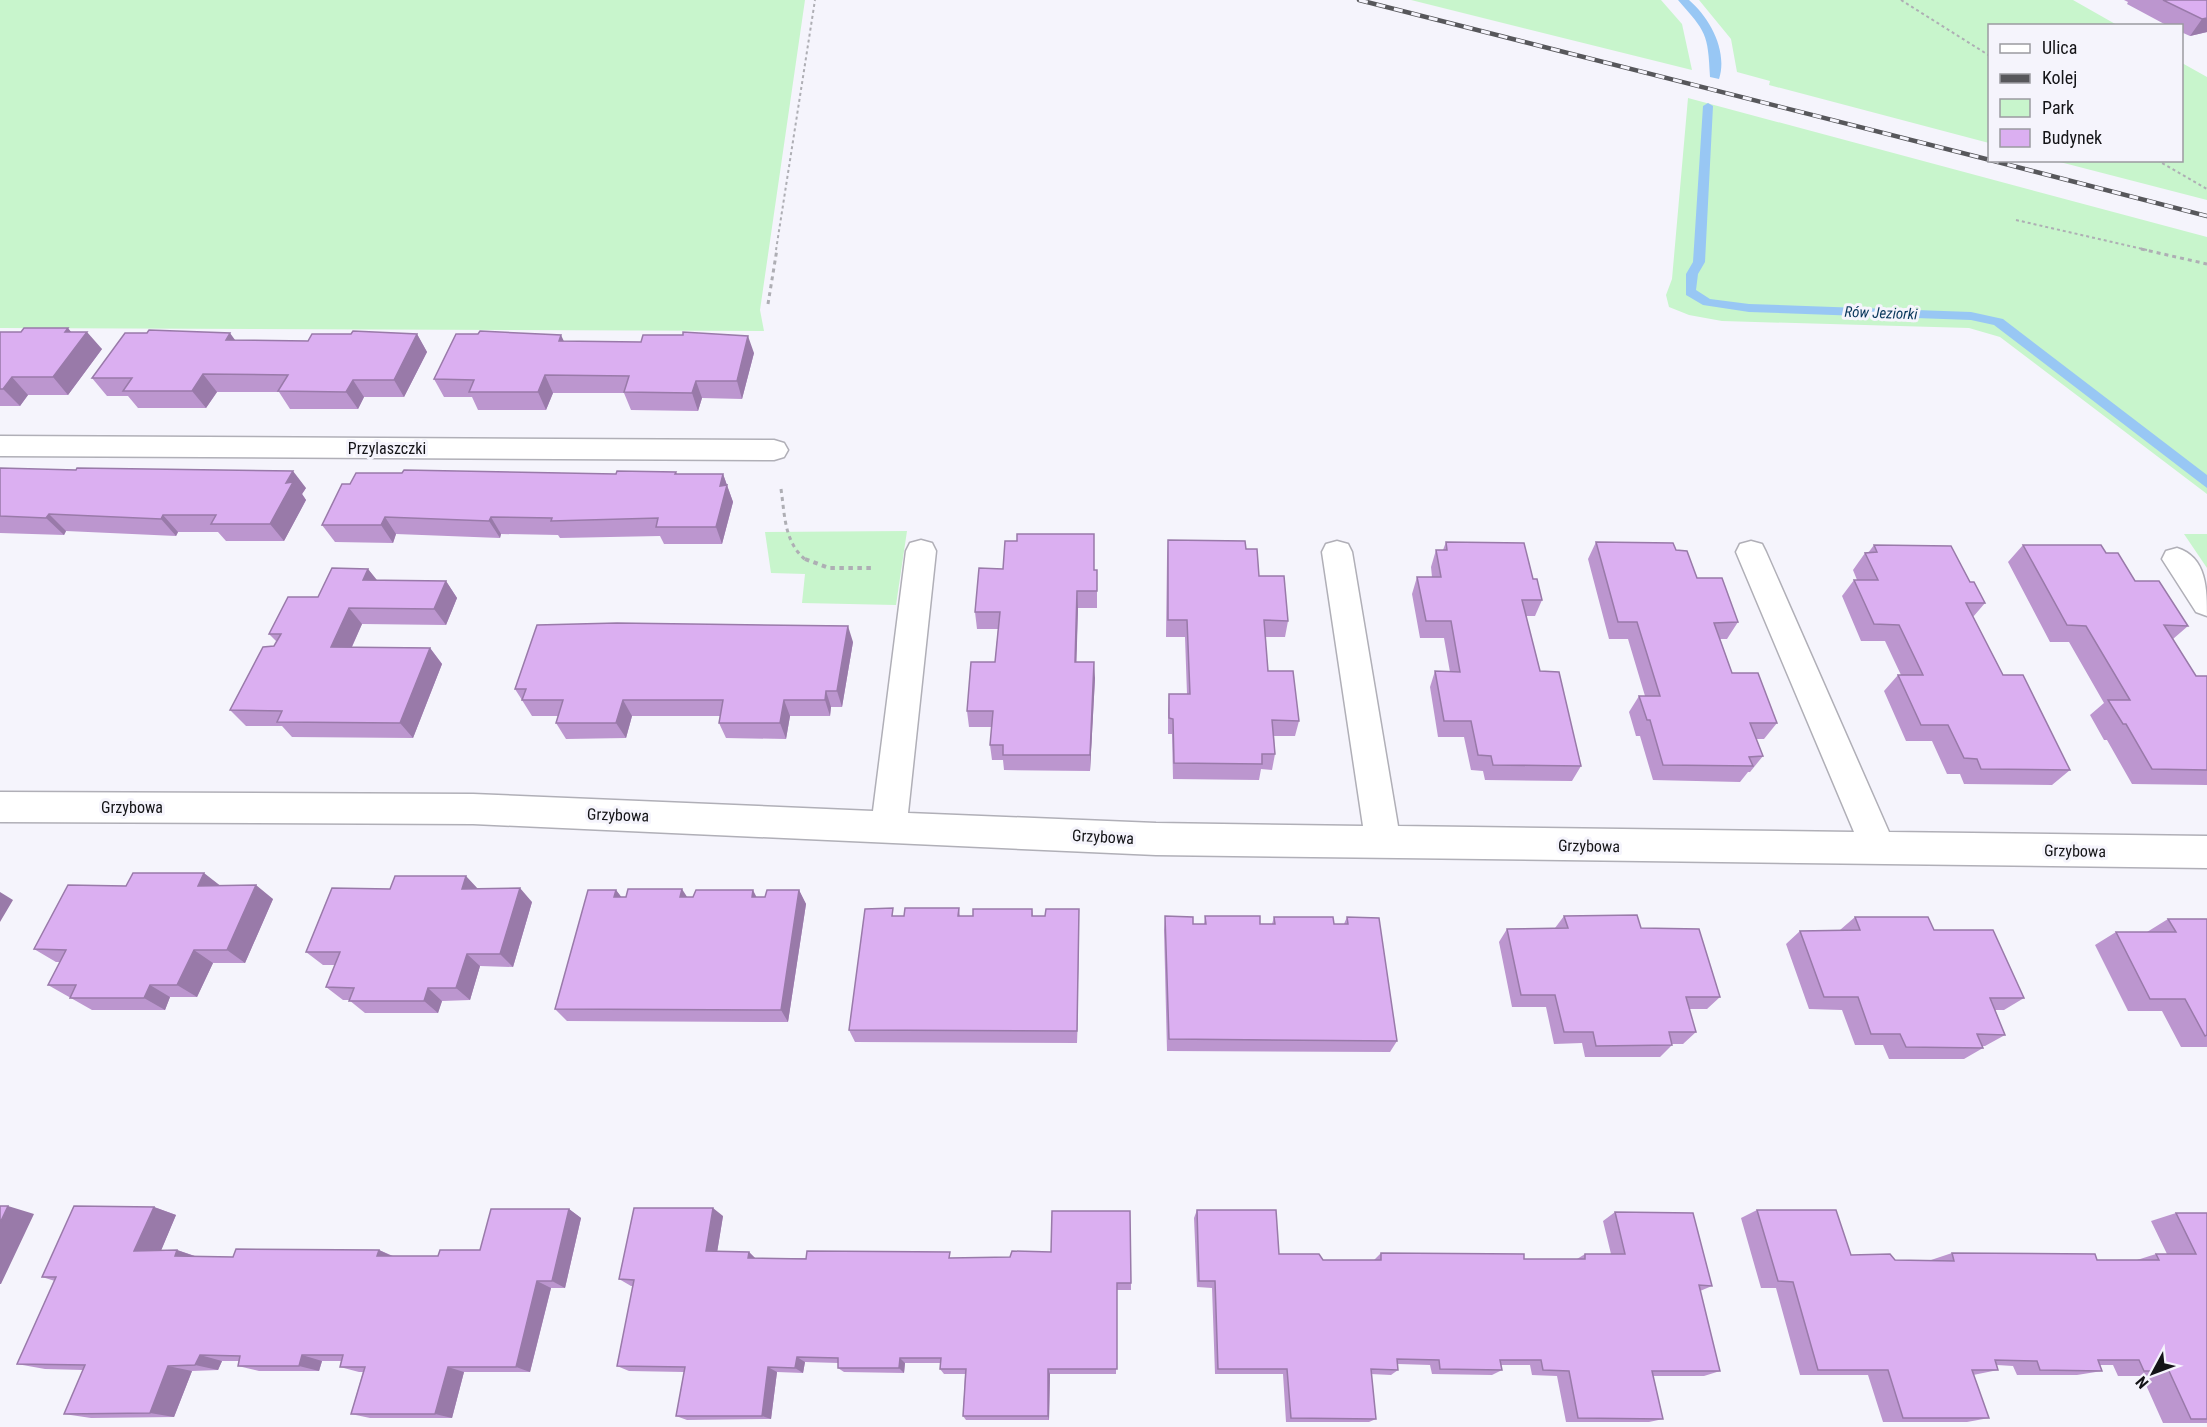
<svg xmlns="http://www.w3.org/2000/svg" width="2207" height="1427" viewBox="0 0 2207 1427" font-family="'Roboto Condensed',sans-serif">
<rect width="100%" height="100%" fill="#f5f4fc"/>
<path fill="#c8f5cc" d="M0,0h805l-45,310 4,21 -764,-3z
M1411,0h250l21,24 10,46z
M1699,0h374l44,25 -127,1 -1,117 -220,-58 1,-4 -33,-9 -6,-33z
M2182,63l25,14v123l-151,-39 126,-1z
M1688,98l519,139v257l-207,-157 -31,-9 -247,-7 -33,-6 -20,-8 -3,-12 6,-16z
M907,531l-11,74 -94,-2 3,-29 -34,-1 -6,-41z
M2184,534h23v34z"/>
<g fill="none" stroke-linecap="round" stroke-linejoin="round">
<path fill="#98c7f4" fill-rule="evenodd" d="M1678,0h11c21,18 39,51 30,79l-9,-2c-2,-44 -4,-45 -32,-77z
M1708,103l5,3 -8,156 -7,12 -2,16 14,9 39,5 222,8 32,7 204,156v13l-213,-163 -23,-5 -222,-8 -46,-7 -17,-10v-21l7,-12 10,-156z"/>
<g stroke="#b0afb7" stroke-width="3">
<path id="minor" d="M0,436l774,4 10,3 4,7 -4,7 -10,3 -774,-4z
M921,540l11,3 4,8 -28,262 248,10 207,3 -41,-274 4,-8 11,-3 11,3 4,8 46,274 456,6 -118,-280 4,-8 11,-3 11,3 4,8 123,280 318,4v32l-1051,-13 -683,-31 -473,-2v-30l473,2 400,17 33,-260 4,-8z
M2177,548c30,9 30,42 30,68l-11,-4 -34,-53 4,-8z"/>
</g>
<path stroke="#aeaeb4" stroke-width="2" stroke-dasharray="3 3" stroke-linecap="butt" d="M1901,0l89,56
M2157,160l50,29
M2016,220l131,30
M776,250l39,-250"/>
<path stroke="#aeaeb4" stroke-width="3" stroke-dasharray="4 4" stroke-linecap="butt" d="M2141,249l66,15
M768,304l9,-55
M781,489c4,27 3,54 26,72"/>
<path stroke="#aeaeb4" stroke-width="4" stroke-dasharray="4.5 4.5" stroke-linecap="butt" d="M805,559l24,9h46"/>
<use href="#minor" fill="#fff" fill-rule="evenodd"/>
<g stroke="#57575b" stroke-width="4.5">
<path id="rail" d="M1359,0l631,160
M1990,160l217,56"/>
</g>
<use href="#rail" stroke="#f5f4fc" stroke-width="3" stroke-dasharray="9" stroke-linecap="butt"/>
</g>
<path fill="#bc96cf" d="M2124,0h83v32l-17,4 -9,-4v-6h-13l-41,-22 1,-2z
M0,332h71l31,17 -34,46h-40l-8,11h-20z
M417,334l10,18 -23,45h-40l-6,12h-68l-11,-17h-62l-11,16h-68l-10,-12h-21l-15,-18 143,-38 73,1z
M564,341l190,12 -12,46 -40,-1 -4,13 -67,-1 -7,-17h-71l-7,17h-68l-6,-13h-28l-10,-18z
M0,468l306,20 -4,6 4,6 -22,41h-58l-8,-9h-40l-2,4 -110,-5 -2,4 -64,-2z
M676,472l1,2h46l10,28 -11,42h-58l-4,-8 -100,2 -2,-3 -57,-1 -1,4 -104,-4 -3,9 -58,-1 -13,-17 294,-51z
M1168,540l78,9 13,27 29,45 -3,16h-20l3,34 31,50 -4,15h-21l1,18 -3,16 -11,-1 -2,11 -86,-1 -1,-45h-4v-24l1,-16h18l-2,-57h-19l1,-80z
M1446,542l87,37 9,21 -7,16h-9l14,55 41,95 -9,15 -87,-1 -2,-9 -12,-1 -7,-33h-26l-8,-50 5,-16 15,1 -6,-34h-24l-8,-44 5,-17h15l-1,-10 5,-17h7z
M1596,542l80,8 21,28 41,44 -11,17h-7l12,34 45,50 -13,16h-8l7,17 -13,16h-2l-8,10 -87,-2 -13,-44h-4l-7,-24 10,-16h6l-17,-57h-19l-21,-80z
M1874,545l96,37 15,21 -12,14 30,58 67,95 -18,15 -88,-1 -4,-10h-13l-15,-33h-26l-22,-50 14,-16h3l-16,-34h-24l-19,-45 12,-16h3l-4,-10 12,-17h3z
M2023,545l83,8 29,28 53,45 -15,13 23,37h11v109l-75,-1 -25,-44h-3l-14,-25 14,-12 -35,-61h-19l-42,-80z
M368,569l9,12h69l11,17 -11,27 -84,-1 -10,23 78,1 12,16 -29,74 -121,-1 -10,-11h-36l-16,-16 44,-64 3,-4 -8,-8 49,-37z
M1094,570h3v38h-19l-2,54 19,16 -5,93 -86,-1 -1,-10h-11l-2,-15 2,-18h-23l-2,-16 28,-49 3,-33h-21l-2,-17z
M853,642l-11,65h-11l-1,9h-40l-4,23 -60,-1 -7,-15 1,-7h-88l-6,22 -60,1 -10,-16 2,-7h-26l-17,-27z
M220,886l53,13 -28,64h-32l-16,34h-27l-5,13h-73l-44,-25 12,-23h-4l-22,-13z
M478,889l54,13 -19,65 -33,-1 -10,34 -28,1 -4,12h-73l-16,-13h-6l-17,-13 9,-22h-12l-17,-13z
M616,890l5,7h144l34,-7 7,14 -18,118 -221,-1 -12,-12z
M959,908l1,8h13l59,-7 1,7h12l34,-7 -2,134 -222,-1 -6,-12 47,-114h8z
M1165,916l28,8h11l1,-8 55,8h12l2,-7 60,7h10l3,-7 50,124 -7,11 -223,-1 -3,-121z
M1564,916l77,12 79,69 -13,12h-18l7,23 -13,12h-11v1l-12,12h-75l-3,-14 -28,1 -8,-37h-34l-13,-65 8,-13 48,-1z
M1855,917l79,13 90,68 -20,12h-9l10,25 -20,11h-3l1,2 -19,11h-75l-6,-14h-28l-13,-35 -33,-1 -23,-65 14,-13 40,-1z
M2168,919h39v128h-26l-19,-36h-34l-33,-66 21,-13h31z
M154,1207l22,8 -15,35h16l18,6 38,1 146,-7 14,6h45l42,-6 89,-41 12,9 -16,70h-14l-21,84h-66l-12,46h-82l-19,-4 12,-42h-4l-19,-5 1,-6h-19l-3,10h-60l-21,-5 1,-5h-17l-4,9 -26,1 -18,46 -83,1 -27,-4 19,-44 -38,-1 -28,-5 38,-83 -13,-4z
M1197,1210l82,44 44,6h51l7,-7 143,6h53l8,-5h26l-8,-33 12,-9 97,74 -12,5 20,80 -16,5h-51l10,43 -14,3h-83l-9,-46 -25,-1 -2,-10h-29l1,5 -10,5 -60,-1 -2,-9 -32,-1v6l-7,5 -20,-1 5,45 -7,3h-83l-3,-48h-68l-3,-86 -15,-1 -3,-69z
M1757,1210l94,45 44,5h36l21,-7 145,7h40l19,-6h11l-16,-33 25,-8h31v210h-44l-21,-47h-24l-5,-11h-13l2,6 -25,4h-60l-4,-9 -16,-1 1,5 -25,5 16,43 -22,4h-84l-15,-47h-68l-24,-87h-15l-20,-70z
M723,1216l-6,36h32l6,6h198l178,25v7h-14l-1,84h-66l-1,46h-83l-3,-4 2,-42h-21l-4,-5v-6h-35l-1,10 -60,-1 -6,-4v-5l-33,-1 -2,11 -26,-1 -6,47 -84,1 -11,-4 8,-44 -55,-1 -12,-5 16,-80h-2l-12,-7z"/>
<path fill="#997aa9" d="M2207,18v14l-17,4 12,-17z
M68,328l11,14 8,-10 15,17 -34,46 -15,-18 12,-45z
M230,333l13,18 -17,-11z
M417,334l10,18 -23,45 -10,-17z
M561,335l8,17 -10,-11z
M748,336l6,17 -12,46 -5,-18z
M203,374l14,18 -11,16 -14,-17z
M545,375l8,18 -7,17 -8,-18z
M12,377l16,18 -8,11 -17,-17z
M353,380l11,17 -6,12 -12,-17z
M696,381l6,17 -4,13 -6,-18z
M293,471l13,17 -4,6 4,6 -22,41 -14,-17 16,-41z
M723,474l10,28 -11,42 -6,-17 4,-41z
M49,514l17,17 -2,4 -18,-17z
M163,515l15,17 -2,4 -15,-17z
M385,517l11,17 -3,9 -12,-18z
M491,517l10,17 -1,4 -11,-17z
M368,569l13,16 -18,-5z
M446,581l11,17 -11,27 -12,-16z
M1077,591l1,17 -2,70 -1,-16z
M349,608l13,16 -18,40 -13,-17z
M848,626l5,16 -11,65 -5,-16z
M430,648l12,16 -29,74 -13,-15z
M1094,662l1,16 -5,93v-16z
M826,691l5,16 -1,9 -5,-16z
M623,700l9,16 -6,22 -10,-15z
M784,700l6,16 -4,23 -6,-16z
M204,873l18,14 -24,-1z
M466,876l13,14 -17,-1z
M256,885l17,14 -28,64 -18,-13z
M520,888l12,14 -19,65 -13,-13z
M682,889l9,14 -11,-6z
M616,890l10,13 -12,-6z
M753,890l7,14 -8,-7z
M799,890l7,14 -18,118 -7,-12z
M0,892l13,8 -13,22z
M1079,909v14l-2,120v-12z
M194,950l19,13 -16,34 -20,-12z
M467,954l13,12 -10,34 -14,-12z
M150,985l20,12 -5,13 -21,-12z
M428,988l14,13 -4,12 -14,-12z
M8,1206l26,8 -33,70h-1v-61z
M154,1207l22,8 -18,43 -24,-7z
M713,1208l10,8 -7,43 -10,-8z
M569,1209l12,9 -16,70 -13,-7z
M177,1250l23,8 -25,-2z
M379,1250l17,8 -19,-2z
M749,1252l8,8 -9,-2z
M537,1281l14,7 -21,84 -14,-5z
M200,1355l22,6 -4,9 -23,-5z
M302,1355l20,6 -3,10 -20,-5z
M797,1357l8,5 -2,11 -8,-5z
M900,1358l5,5 -1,10 -5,-5z
M168,1366l24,5 -18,46 -24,-4z
M448,1367l16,5 -12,46 -17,-4z
M768,1367l9,5 -6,47 -9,-3z
M1048,1369l2,5 -1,46 -1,-4z"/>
<path fill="#dbaff1" stroke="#997aa9" stroke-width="1.5" d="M2163,0h44v18l-5,1z
M24,328h44l-3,4h22l-34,45h-41l-9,12h-3v-57h21z
M149,330l81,3 -4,7 82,1 4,-7h39l2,-3 64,3 -23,46h-41l-7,12 -68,-1 10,-16 -85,-1 -11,17h-69l9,-13h-40l33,-45h22z
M480,331l81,4 -2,6 82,1 2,-7h40v-3l65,4 -11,45h-41l-4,12 -68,-1 5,-16 -84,-1 -7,17h-69l5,-12 -40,-1 22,-45h22z
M0,468l76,2 1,-2 216,3 -7,12 7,-1 -23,42h-59l5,-9h-53l-2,4 -112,-5 -3,4 -46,-2z
M404,470l212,4 1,-3 59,1 -1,2h48l-3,12 7,-1 -11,42h-60l2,-9 -107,3 1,-3 -61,-1 -2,4 -104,-4 -4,8h-59l20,-41h8l6,-11h46z
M1017,534h77v36h3v21h-20l-2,71h19l-4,93h-87v-10h-13l3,-34h-26l4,-49h24l5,-50h-25l4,-44 24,1 2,-28h12z
M1168,540l77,1 1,8h11l2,27h25l4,45 -24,-1 4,51h25l6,50 -27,-1 3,34h-13v10l-88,-1 -1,-44 -4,-1v-24h21l-3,-74h-19z
M1446,542l78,1 9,36h4l5,21h-20l18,71 19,1 22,94 -88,-1 -2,-9 -13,-1 -7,-34h-27l-9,-50 25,1 -9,-51h-25l-9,-44h24l-5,-27h11z
M1596,542l77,1 3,7 11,1 10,27h25l16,44 -24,1 18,50h26l19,50h-27l13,33 -14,1 4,9 -90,-1 -13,-45h-3l-8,-24h21l-23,-74h-19z
M1874,545l77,1 19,36h4l11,21h-19l37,72h20l47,95 -89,-1 -4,-10 -13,-1 -16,-33h-27l-23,-50h25l-24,-50 -25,-1 -20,-44h24l-13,-27 12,-1z
M2023,545h78l5,8h12l17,28h24l29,45 -24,-1 32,51h11v94l-55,-1 -26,-45h-3l-15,-24h22l-44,-74 -19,-1z
M332,568l36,1 -5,11 83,1 -12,28 -85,-1 -18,39 99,1 -30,75 -123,-1 5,-11 -52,-1 33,-63 11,-1 7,-12h-12l19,-37h30z
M617,623l231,3 -11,65h-11l-1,9h-41l-4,23h-61l4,-23h-100l-7,23h-60l7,-23h-41l4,-11h-11l22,-64z
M133,873h71l-6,13 58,-1 -29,65h-33l-17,35h-27l-6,13h-74l6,-13h-28l18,-35 -32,-1 34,-64 58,1z
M395,876h71l-4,13 58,-1 -20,66h-33l-11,34h-28l-4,13h-75l5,-13 -28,-1 14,-35h-34l26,-64 58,1z
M628,889h54l-2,8h13l3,-7h57l-1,7h13l2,-7h32l-18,120 -226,-1 33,-119h28l-2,7h12z
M893,908l-1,8h12l1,-8h54l-1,8h15v-7h59v7h13l1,-7h33l-2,122 -228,-1 16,-121z
M1637,915l4,13 58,1 21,68h-34l10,35h-27l3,13 -76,1 -3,-14h-29l-9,-37h-34l-14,-66 61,-1 -4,-12z
M1165,916l28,1v7h13l-1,-8h55v8h15l-1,-7h59l1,7h14l-1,-7 32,1 18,123 -228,-2z
M1855,917h73l6,13h59l31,68h-34l15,37 -28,-1 6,14 -77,-1 -6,-13h-29l-13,-37h-34l-24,-66 60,-1z
M2168,919h39v116l-2,1 -20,-37h-35l-34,-67h60z
M0,1206h8l-8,17z
M74,1206l80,1 -20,44 43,-1 -2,6 58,1 3,-8 143,1 -2,6h61l2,-6h40l11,-41h78l-17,72h-15l-21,86h-68l-13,47h-84l14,-47h-25l3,-12h-41l-3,11h-61l2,-10 -40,-1 -5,10 -27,1 -18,47 -86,1 21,-49 -68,-1 39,-87h-14z
M634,1208h79l-7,43 43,1 -1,6 58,1 1,-8 143,1 -1,6 61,-1 2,-6 39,1 1,-41h78l1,72h-14v86h-69v47h-85l3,-47h-26l1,-11h-41l-1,10h-61v-10l-41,-1 -2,11 -27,-1 -6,49h-86l9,-49 -68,-1 17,-86 -15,-1z
M1197,1210h79l3,44h40l4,6h58v-7l143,1v5h61v-5h40l-10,-42 78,1 19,73 -13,-1 21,86h-68l11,48 -85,-1 -9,-47 -26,-1 -2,-10h-41l2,10 -62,-1 -1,-9 -42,-1 1,11 -27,-1 5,50 -85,-1 -4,-49h-69l-3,-88h-16z
M1757,1210h79l15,45 39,-1 5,6 59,1 -2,-8 143,1 2,6h62l-3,-6h40l-20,-41h31v206h-16l-22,-48h-25l-5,-11h-41l4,11 -62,-1 -3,-9 -42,-1 3,10h-26l17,48h-86l-15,-48h-70l-25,-88 -15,-1z"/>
<g text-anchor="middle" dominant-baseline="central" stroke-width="6" stroke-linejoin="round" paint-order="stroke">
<g font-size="15" font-style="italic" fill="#08365a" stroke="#f5f4fc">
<text transform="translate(1881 313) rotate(2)">Rów Jeziorki</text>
</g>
<g font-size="16" fill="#141417" stroke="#f5f4fc">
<text x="387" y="448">Przylaszczki</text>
<text x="132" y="807">Grzybowa</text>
<text transform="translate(618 815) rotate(2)">Grzybowa</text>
<text transform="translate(1103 837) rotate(3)">Grzybowa</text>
<text transform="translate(1589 846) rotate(1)">Grzybowa</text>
<text transform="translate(2075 851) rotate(1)">Grzybowa</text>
</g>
</g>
<rect x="1988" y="24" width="195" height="138" fill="#f5f4fc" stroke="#9b9aa0" stroke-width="1.5"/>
<rect x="2000" y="44" width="30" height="9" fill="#ffffff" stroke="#9b9aa0" stroke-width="1.5"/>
<text x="2042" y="54" font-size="18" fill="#141417">Ulica</text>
<rect x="2000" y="74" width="30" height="9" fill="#57575b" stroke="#9b9aa0" stroke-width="1.5"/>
<text x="2042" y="84" font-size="18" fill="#141417">Kolej</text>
<rect x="2000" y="99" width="30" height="18" fill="#c8f5cc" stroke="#9b9aa0" stroke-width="1.5"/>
<text x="2042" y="114" font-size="18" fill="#141417">Park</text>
<rect x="2000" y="129" width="30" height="18" fill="#dbaff1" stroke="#9b9aa0" stroke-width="1.5"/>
<text x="2042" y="144" font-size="18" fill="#141417">Budynek</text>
<g transform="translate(2153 1373) rotate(229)" stroke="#f5f4fc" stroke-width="4.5" paint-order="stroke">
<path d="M0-4.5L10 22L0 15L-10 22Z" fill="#141417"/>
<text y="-9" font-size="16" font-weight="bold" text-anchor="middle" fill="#141417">N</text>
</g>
</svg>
